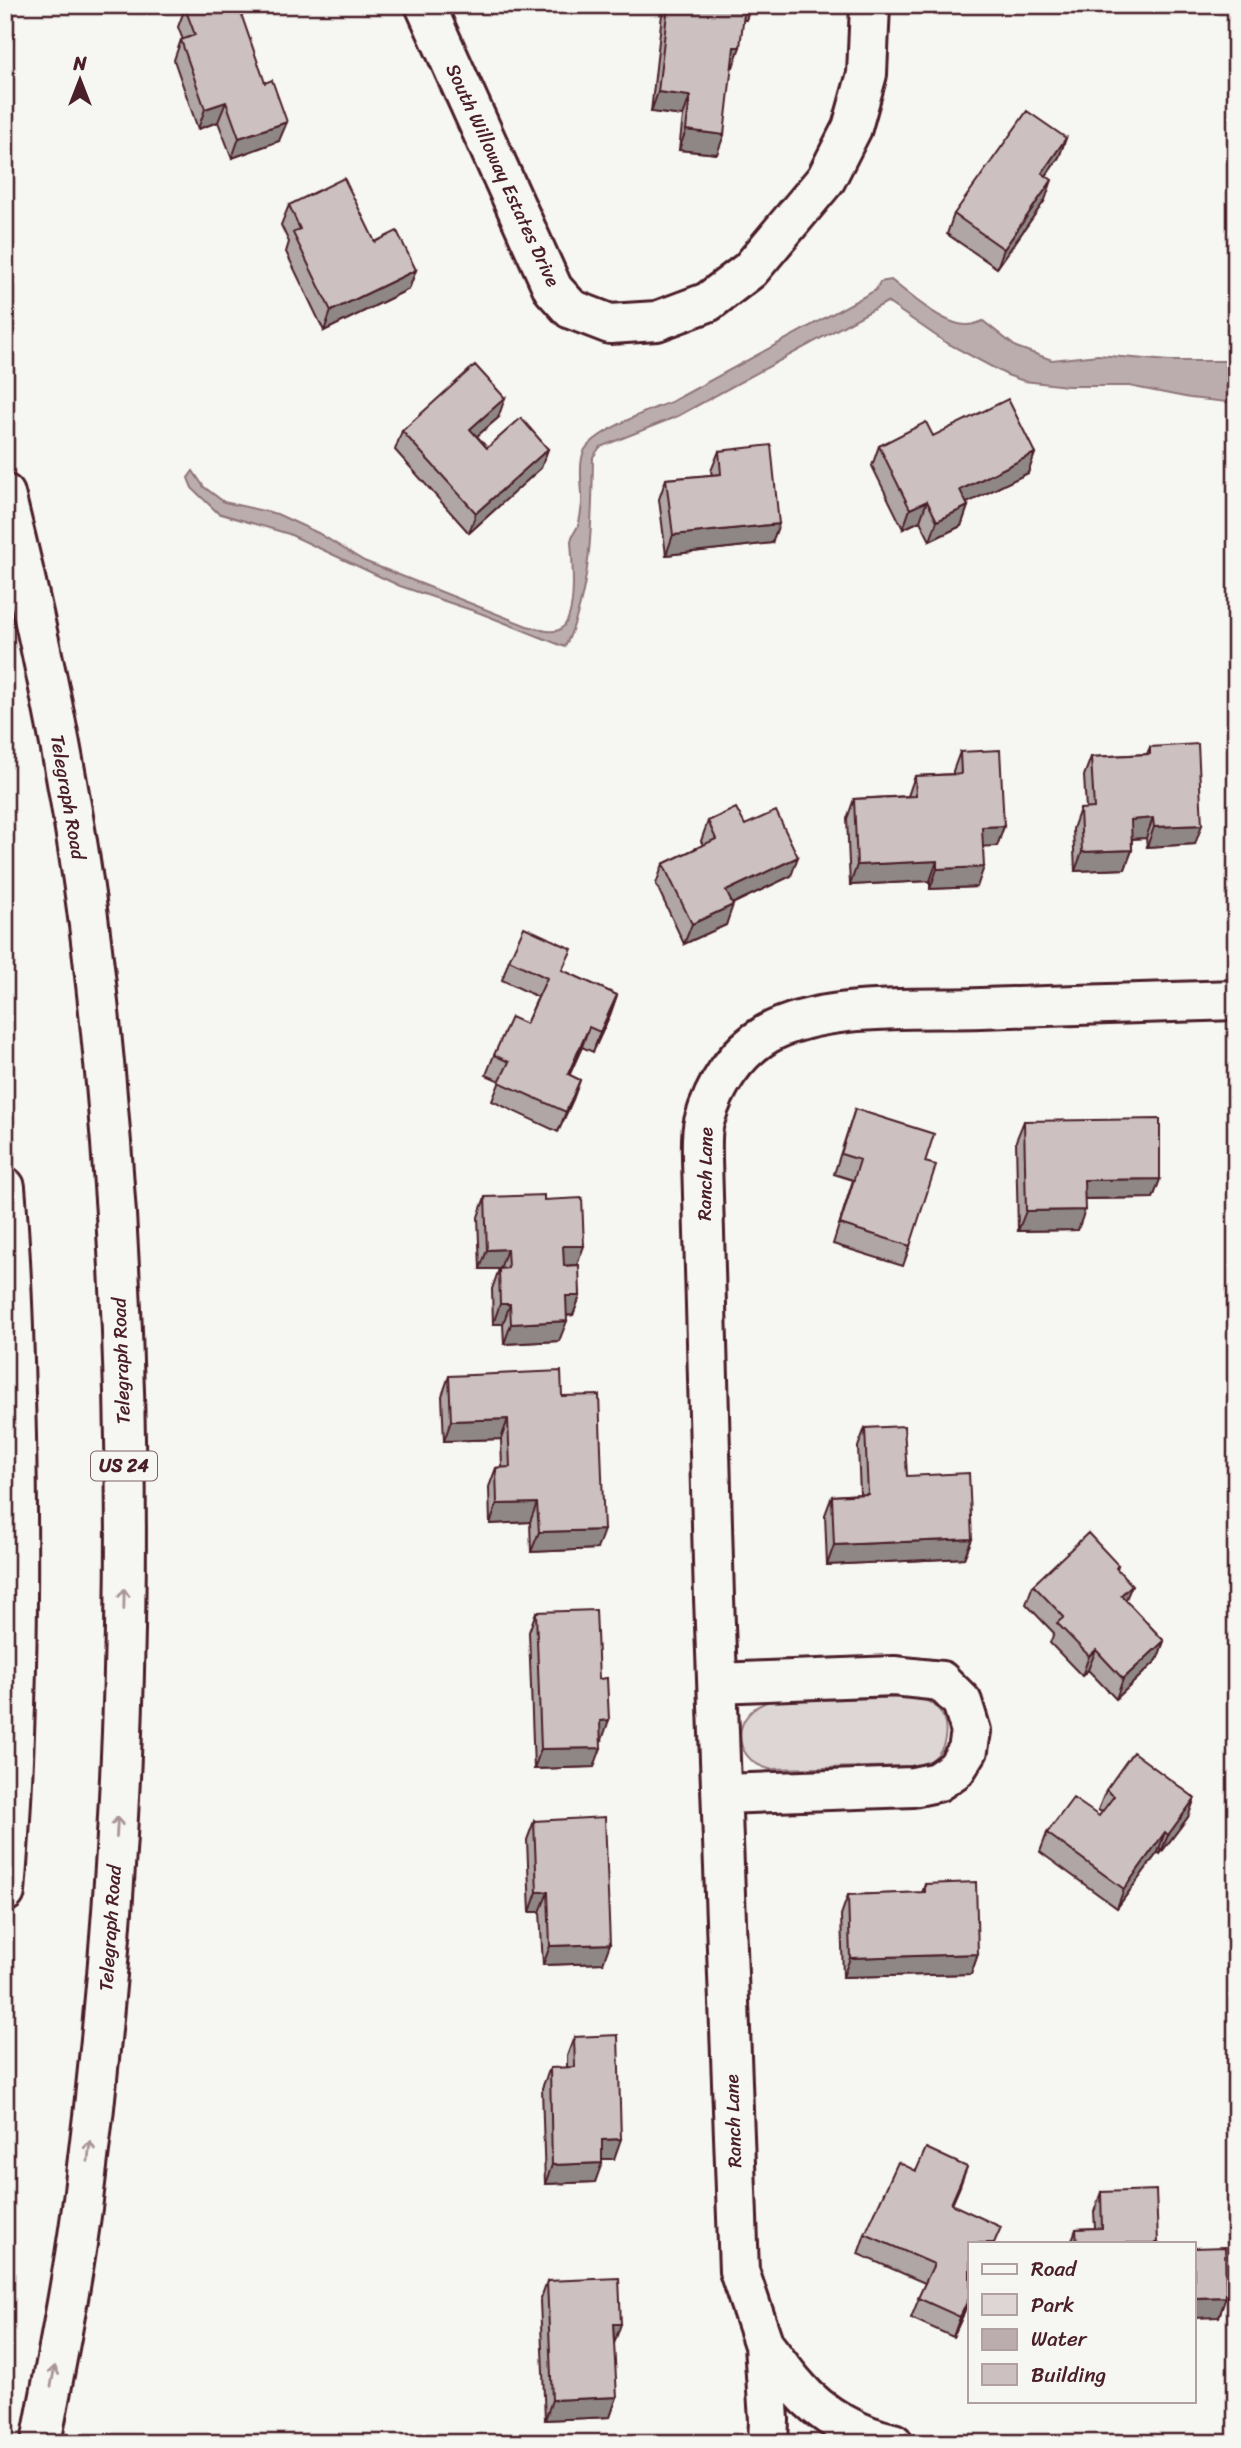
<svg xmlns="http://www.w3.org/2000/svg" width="1241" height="2448" viewBox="0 0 1241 2448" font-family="Sriracha,sans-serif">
<rect width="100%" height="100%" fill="#f6f6f2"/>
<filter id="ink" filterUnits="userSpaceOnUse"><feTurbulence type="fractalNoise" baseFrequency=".0143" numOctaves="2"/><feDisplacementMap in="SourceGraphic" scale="14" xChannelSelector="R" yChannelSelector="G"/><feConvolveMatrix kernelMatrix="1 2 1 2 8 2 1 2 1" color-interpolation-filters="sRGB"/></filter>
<g filter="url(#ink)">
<path fill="#ddd6d5" stroke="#947a80" stroke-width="2" d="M918,1697c5,3 11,4 16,8 17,14 15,44 -4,56 -4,2 -11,3 -16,5l-145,3c-40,-11 -37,-57 1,-68z"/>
<path fill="#bbadae" stroke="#8e747a" stroke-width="2" d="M891,280c18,14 52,45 76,45 5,0 11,-2 16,-4l33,26 36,13 46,-5 71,6h67v42l-46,-5 -61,-12h-62l-43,-5 -17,-6 -62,-33 -58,-40 -209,114 -78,31 -7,10c-1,63 -1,133 -28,190l-85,-34 -80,-27 -111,-52 -71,-21 -26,-25 -4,-10 5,-7 11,16 20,15 53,12 41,19 46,28 163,65c10,2 22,8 32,4 20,-10 13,-70 12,-89 1,-7 4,-9 7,-15 2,-6 3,-15 4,-22 1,-16 -4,-34 1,-50 5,-20 68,-45 88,-52l205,-112 4,-8z"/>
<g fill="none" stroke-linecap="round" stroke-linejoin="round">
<g stroke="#4a1f2b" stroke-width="44">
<path id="minor" d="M425,5l128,284 18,20 39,15 47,-3 51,-19 42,-32 76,-91 26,-51 15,-54 3,-69
M718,1683l176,-7 47,5 21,21 9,29 -3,19 -12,19 -19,13 -24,5 -191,7
M764,2345c11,14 22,30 34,43 23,27 61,48 95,55
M768,2443l1,-23 -5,-75 -25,-74 -25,-673 -12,-439c0,-12 -1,-26 2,-37 10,-35 31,-69 63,-88 55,-31 151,-24 214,-26 85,-3 170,-5 255,-8"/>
</g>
<g stroke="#4a1f2b" stroke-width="44">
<path id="highway" d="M5,494c37,150 69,302 87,455 49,414 44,837 -9,1251 -10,81 -27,162 -42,243
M5,1187c7,83 9,166 11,249 3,152 1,305 -11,456"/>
</g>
<use href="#minor" stroke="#f6f6f2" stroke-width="38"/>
<use href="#highway" stroke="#f6f6f2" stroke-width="38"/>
</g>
<path fill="#afa6a5" stroke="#4a1f2b" stroke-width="2" d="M663,5h88l-5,15h-3l-10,47h-2l-14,87 -38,-4 4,-34 -32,-4z
M185,8l94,133 -47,17 -14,-36 -20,7 -24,-69 7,-20h2l-5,-13z
M1066,138l-7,19 -13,19 -1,24 -48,68 -50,-34 7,-20z
M289,205l86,37 41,28 -7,19 -85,42 -38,-79 3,-10 -8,-17z
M498,418l-21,18 10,12 61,1 -7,19 -72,65 -74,-83 7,-19z
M933,436l102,17 -7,20 -62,30 2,3 -7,20 -31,15 -10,-20 -17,8 -31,-63 7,-20z
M719,451l53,92 -106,12 -7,-56 7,-20 46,-4 -1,-4z
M1150,747l45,97 -48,3 -1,-9 -14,1v11l-7,19 -50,2 -2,-42 7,-20h6l-2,-33 7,-19 56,-3z
M960,752l44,74 -7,20h-14l-6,41 -47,2v-8l-80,4 -3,-66 7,-20 54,-3 7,-20 38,-2v-3z
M708,821l37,4 46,51 -59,28 -6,21 -42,19 -28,-60 7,-20 40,-19 -2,-4z
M509,960l55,11 53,24 -7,20 -17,37 -11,-5 -13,28 11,5 -7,19 -15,33 -66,-31 8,-20 -14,-6 8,-20 32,-31 12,-27 -36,-17z
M855,1109l70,53 -15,84 -7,20 -70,-22 20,-64 -19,-6z
M1024,1121l136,58 -7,19 -69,1 -6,31 -60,1 -2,-90z
M485,1197l59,3 33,65 3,31 -7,19 -7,1 -7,25 -55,3 -1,-20h-10l-1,-35 7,-20h1h-20l-2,-52z
M449,1376l113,20 35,153 -66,3 -1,-30 -40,2 -1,-37 7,-19 6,-1 -1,-28 -57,2 -2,-45z
M865,1428l42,48 65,63 -8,19 -137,7 -2,-50 7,-19 28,-2 -2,-47z
M1118,1565l-1,4 9,32 38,40 -7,19 -41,39 -28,-29 -6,6 -32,-33 4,-10 -28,-29 7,-19z
M536,1612l66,128h-1l-7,27 -60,2 -5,-137z
M1106,1790l82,27 -28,37 -2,-2 -41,56 -77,-56 7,-19 52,-17 3,-4 -4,-2z
M534,1821l69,142 -60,2 -3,-53h-10l-3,-72z
M925,1884l53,70 -7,20 -128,3 -2,-62 7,-20 74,-2z
M574,2037l40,122h-12l-7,23 -50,2 -3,-96 8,-20h17v-12z
M916,2171l44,15 -8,18 18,96 -17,37 -42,-19 14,-35 -67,-29 7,-20z
M1101,2192l57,51h-87l5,-14 19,-1 -1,-16z
M547,2281l70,116 -7,20 -65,3 -5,-119z"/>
<path fill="#8f8786" stroke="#4a1f2b" stroke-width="2" d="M744,5h7l-5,15h-8z
M1011,5h59l-3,8 -58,-3z
M734,47h6l-7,20 -6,-1z
M658,92l32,4 -7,20 -32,-4z
M226,102l-8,20 -20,7 7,-20z
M287,122l-8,19 -47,17 7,-20z
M686,130l38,5 -7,19 -38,-4z
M1066,138l-7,19 -25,36 8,-20z
M1052,180l-7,20 -48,68 7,-19z
M416,270l-7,19 -85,42 7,-20z
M505,398l-7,20 -35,30 7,-19z
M548,449l-7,19 -72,65 7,-20z
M1035,453l-7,20 -75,37 7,-20z
M927,501l-7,20 -17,8 7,-20z
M968,506l-7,20 -31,15 7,-20z
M779,524l-7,19 -106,12 7,-20z
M1153,818l-7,20 -22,1 7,-19z
M1202,825l-7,19 -48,3 7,-20z
M1004,826l-7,20 -22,1 7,-20z
M1132,850l-7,19 -50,2 7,-19z
M798,857l-7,19 -72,34 7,-19z
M937,861l-7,20 -80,4 7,-20z
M984,867l-7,20 -47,2 7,-20z
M733,905l-7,20 -42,19 8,-20z
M617,995l-7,20 -17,37 7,-20z
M589,1027l-7,20 -21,47 7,-20z
M580,1080l-7,19 -15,33 8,-20z
M1160,1179l-7,19 -76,1 7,-19z
M1085,1210l-7,20 -60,1 8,-20z
M563,1246h21l-7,19 -21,1z
M507,1249l-7,20h-20l7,-19z
M566,1296h14l-7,19 -15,1z
M500,1304h10l-7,20h-10z
M567,1321l-8,20 -55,3 7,-20z
M508,1419l-7,20 -57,2 7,-20z
M537,1503l-7,19 -40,2 7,-20z
M604,1530l-7,19 -66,3 8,-20z
M972,1539l-8,19 -137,7 7,-20z
M1132,1585l-8,19 -3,-9z
M1164,1641l-7,19 -41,39 7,-20z
M1096,1650l-8,20 -6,6 7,-20z
M609,1720l-7,20h-9l7,-19z
M601,1748l-7,19 -60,2 7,-20z
M1195,1798l-7,19 -28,37 8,-19z
M1165,1832l-7,20 -41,56 7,-19z
M537,1892h11l-8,20h-10z
M610,1944l-7,19 -60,2 7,-19z
M978,1954l-7,20 -128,3 7,-19z
M621,2139l-7,20h-20l8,-19z
M602,2163l-7,19 -50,2 7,-19z
M967,2167l-7,19 -16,37 7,-19z
M970,2296v4l-17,37 7,-20z
M1226,2297l-7,20 -25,1v-20z
M613,2324h8l-7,20z
M617,2397l-7,20 -65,3 7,-20z"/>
<path fill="#ccc1c0" stroke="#4a1f2b" stroke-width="2" d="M192,5h46l27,78 7,-3 15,42 -48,16 -13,-36 -21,7 -24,-69 14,-5 -10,-27z
M668,5h77l-5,42h-6l-10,88 -38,-5 4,-34 -32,-4z
M1027,111l39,27 -24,35 10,7 -48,69 -50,-35z
M344,178l31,64 22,-11 19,39 -85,41 -38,-78 7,-4 -11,-24z
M475,365l30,33 -35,31 17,19 34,-30 27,31 -72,64 -74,-82z
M1008,399l27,54 -75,37 8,16 -31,15 -10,-20 -17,8 -31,-63 47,-24 7,14z
M771,445l8,79 -106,11 -7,-56 55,-5 -2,-23z
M1198,744l4,81 -48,2 -1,-9 -22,2 1,30 -50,2 -2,-43 14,-1 -3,-51 59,-3v-7z
M1000,750l4,76 -22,1 2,40 -47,2v-8l-80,4 -3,-66 62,-3 -1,-20 46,-2 -1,-22z
M736,808l9,17 31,-14 22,46 -72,34 7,14 -41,19 -29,-60 53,-25 -8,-18z
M524,927l48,22 -10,21 55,25 -17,37 -11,-5 -21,47 12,6 -14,32 -67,-30 10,-20 -15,-7 17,-38 15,7 21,-46 -38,-18z
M855,1109l79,25 -9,28 11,3 -26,81 -70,-22 20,-64 -19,-6z
M1160,1119v60l-76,1 1,30 -59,1 -2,-90z
M544,1195v5l38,-2 2,48h-21l1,20 15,-1 1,31h-14l1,25 -56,3 -1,-20h-10l-1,-35 9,-1 -1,-19 -20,1 -2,-53z
M561,1371l1,25 37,-1 5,135 -65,2 -2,-29 -40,1 -1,-36 14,-1 -2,-48 -57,2 -2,-45z
M904,1426l3,50 62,-3 3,66 -138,6 -2,-49 36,-2 -3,-66z
M1088,1533l30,32 -2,3 16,17 -11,10 43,46 -41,38 -27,-29 -7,6 -32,-33 7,-6 -31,-32z
M596,1610l3,69 8,-1 2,42 -9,1 1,27 -60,1 -5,-137z
M1133,1752l62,46 -27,37 -3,-3 -41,57 -77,-56 26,-35 26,18 15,-20 -8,-6z
M605,1817l5,127 -60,2 -2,-54h-11l-3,-71z
M976,1882l2,72 -128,4 -2,-63 77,-3v-8z
M618,2035l3,104 -19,1v23l-50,2 -2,-97 25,-1 -1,-30z
M926,2148l41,19 -16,37 50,23 -7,16h-24v53l-10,21 -42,-19 16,-34 -69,-30 33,-72 18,9z
M1156,2190l2,53h-81l-1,-14 26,-1 -1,-36z
M1225,2247l1,50 -32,1v-50z
M619,2278l2,46h-8l4,73 -65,3 -5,-119z"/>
<defs><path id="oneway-shaft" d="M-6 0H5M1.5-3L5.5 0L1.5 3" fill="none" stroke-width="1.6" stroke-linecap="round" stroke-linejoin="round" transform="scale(1.75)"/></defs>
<g stroke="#a99598">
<use href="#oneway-shaft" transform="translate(124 1599) rotate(-89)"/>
<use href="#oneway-shaft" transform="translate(117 1827) rotate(-87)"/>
<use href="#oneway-shaft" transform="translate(89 2151) rotate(-84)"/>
<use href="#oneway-shaft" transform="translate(53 2376) rotate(-79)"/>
</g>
</g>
<g text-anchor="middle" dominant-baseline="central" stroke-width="5" stroke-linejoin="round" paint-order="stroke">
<rect fill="#f6f6f2" stroke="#7e6067" stroke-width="2" x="91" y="1451.5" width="66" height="29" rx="5"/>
<g font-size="18" font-weight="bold" fill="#4a1f2b">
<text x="124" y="1466">US 24</text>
</g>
<g font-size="19" fill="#4a1f2b" stroke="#f6f6f2">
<text transform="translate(503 175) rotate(65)">South Willoway Estates Drive</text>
<text transform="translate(68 797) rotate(80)">Telegraph Road</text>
<text transform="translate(705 1174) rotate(-89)">Ranch Lane</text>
<text transform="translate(121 1361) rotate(-92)">Telegraph Road</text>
<text transform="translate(110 1928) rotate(-86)">Telegraph Road</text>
<text transform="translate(733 2121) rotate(-92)">Ranch Lane</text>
</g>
</g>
<rect width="1241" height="2448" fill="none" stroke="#f6f6f2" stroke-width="28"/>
<rect x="14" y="14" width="1213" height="2420" fill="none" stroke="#4a1f2b" stroke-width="2.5" filter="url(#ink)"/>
<rect x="968" y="2242" width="228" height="161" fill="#f6f6f2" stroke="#b1a0a2" stroke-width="2"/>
<rect x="982" y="2264" width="35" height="10" fill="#f6f6f2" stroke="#b1a0a2" stroke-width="2"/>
<text x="1031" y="2276" font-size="21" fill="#4a1f2b">Road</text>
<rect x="982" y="2294" width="35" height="21" fill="#ddd6d5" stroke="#b1a0a2" stroke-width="2"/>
<text x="1031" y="2312" font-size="21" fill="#4a1f2b">Park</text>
<rect x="982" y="2329" width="35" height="21" fill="#bbadae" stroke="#b1a0a2" stroke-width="2"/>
<text x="1031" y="2346" font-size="21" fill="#4a1f2b">Water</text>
<rect x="982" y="2364" width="35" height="21" fill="#ccc1c0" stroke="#b1a0a2" stroke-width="2"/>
<text x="1031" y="2382" font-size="21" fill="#4a1f2b">Building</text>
<g transform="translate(80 80)" stroke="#f6f6f2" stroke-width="5" paint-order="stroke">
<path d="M0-5L12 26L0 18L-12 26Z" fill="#4a1f2b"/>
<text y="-10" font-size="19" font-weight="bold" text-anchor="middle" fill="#4a1f2b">N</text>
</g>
</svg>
